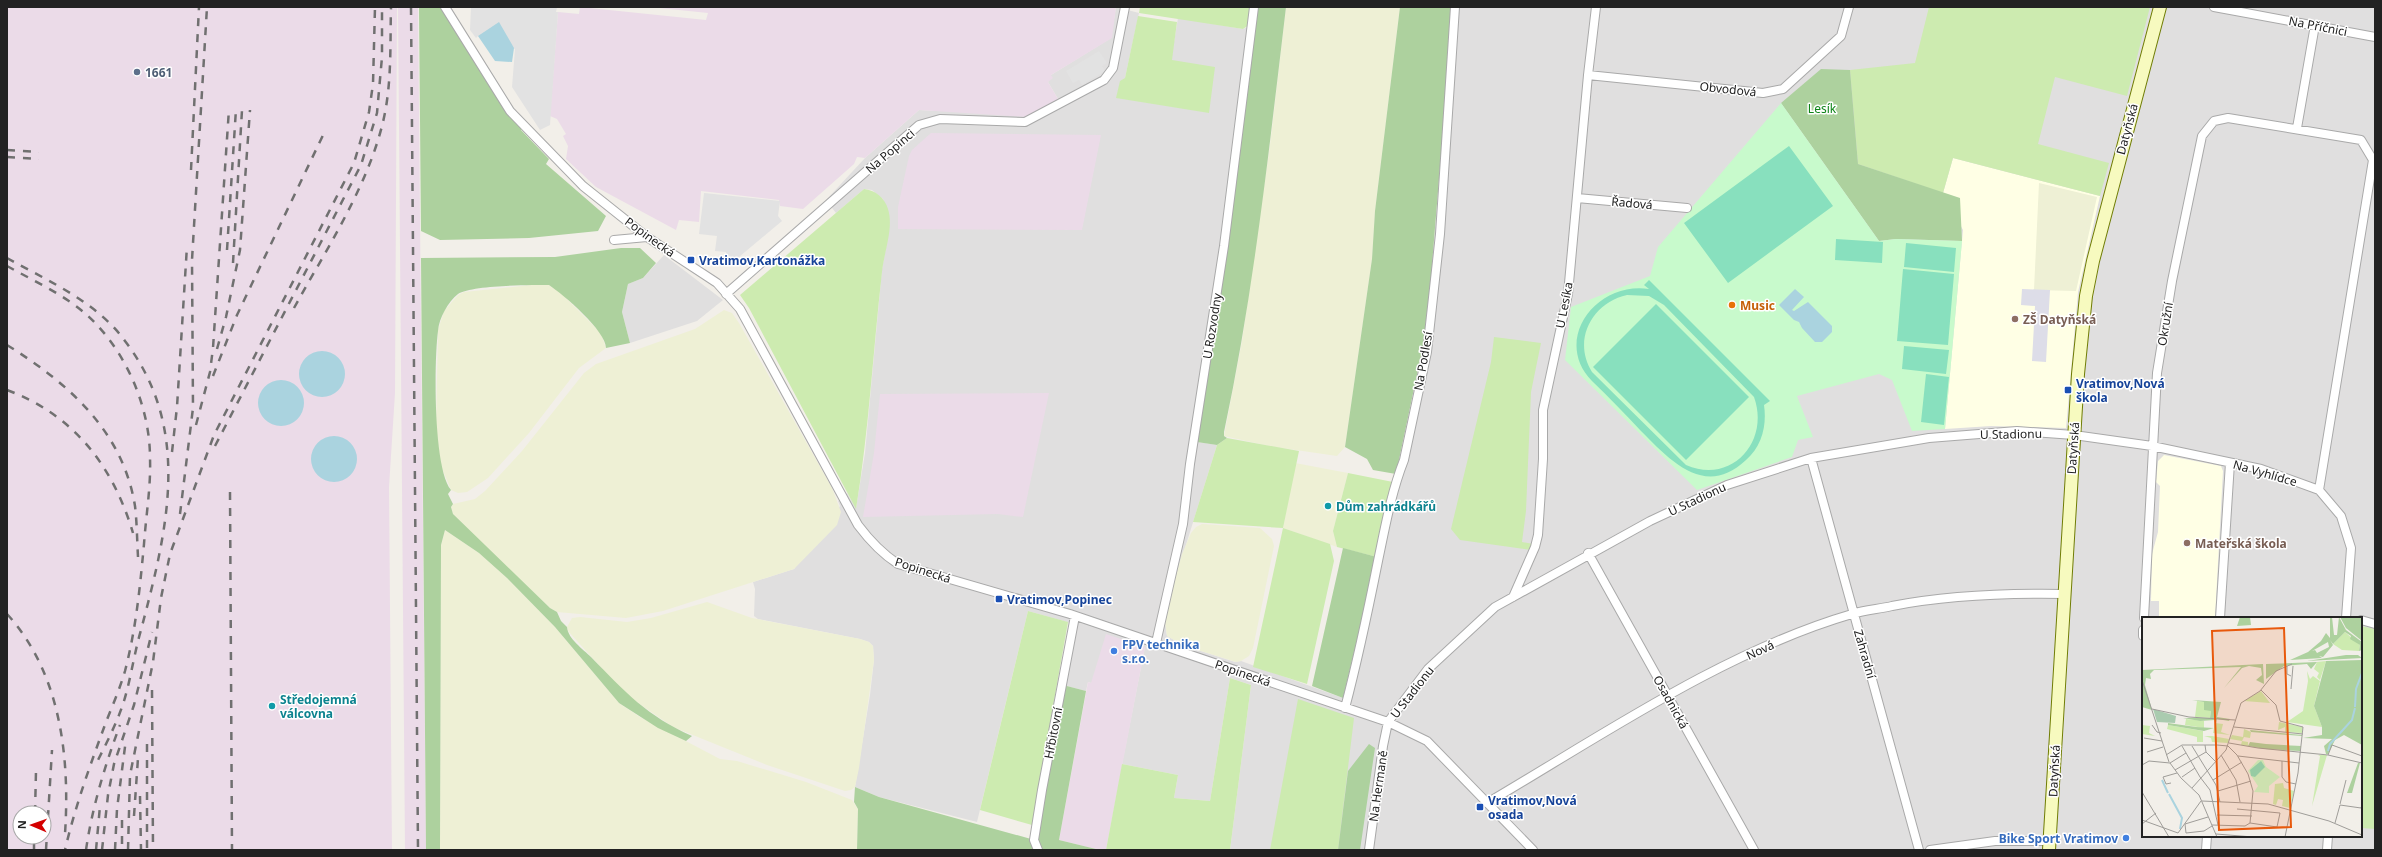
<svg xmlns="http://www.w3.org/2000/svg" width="2382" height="857" viewBox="0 0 2382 857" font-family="'Noto Sans',sans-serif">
<rect width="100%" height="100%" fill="#f2efe9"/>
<path fill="#e0dfdf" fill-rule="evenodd" d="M1116,7l23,6 -14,65 46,-18 7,-42 65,11 12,-5 -27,223 -30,195 19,3 -45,145 -6,40 1,6 18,10 50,16 6,-1 102,37 57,-237 23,-115 15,-147 15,-192h922v843h-1145l21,-165 -21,-7 -20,123 -36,-3 4,-23 -56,-11 23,-117 -54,36 -3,-1 -2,9 -23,-6 11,-61 -46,-13 -51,211 -98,-25 -24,-10 15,-92 4,-35 -1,-14 -4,-4 -9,-3 -102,-20 -4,-3 1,-27 -2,-7 41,-13 46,-63 -2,-5 9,-8 9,15 9,-55 17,-184 7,-39 -6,-31 -11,-9 -8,-1 -28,24 -10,-13 39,-42 54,-48 17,1 122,-12 -10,-17 3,-7 60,-37zM2143,618h218v218h-218z
M664,255l59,45 -26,21 -67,22 -8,-31 6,-28 15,-6z"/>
<path fill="#ebdbe8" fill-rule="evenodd" d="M7,7h390l-2,386 -6,94 3,363h-385zM20,813h24v24h-24z
M398,7h20l8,843h-21z
M580,7l126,13 2,-7 -58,-6h466l-4,31 -61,37 2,3 -5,4 10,17 -31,18 -108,-7 -54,48 -8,-1 -3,7 -51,45 -23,-3 -1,-6 -78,-9 -2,31 -20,-2 -3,10 -80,-43 -30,-28 2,-13 -5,-10 3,-2 -9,-15 -7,-3 8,-104 21,2z
M931,133l170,2 -19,95 -184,-1v-22l11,-51 3,-6z
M1049,393l-26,124 -25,-3 -135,3 11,-64 6,-59z
M1106,634l39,13 -39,203h-6l-41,-10 29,-158 3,1z"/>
<path fill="#ffffe5" d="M1953,158l147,38 -22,96 -12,136 -75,-2 -46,3 18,-199 -20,-37z
M2164,455l57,11 2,5 -8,147h-56v-17h-8l1,-47 6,-22 2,-46 -4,-4 2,-21z"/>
<path fill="#eef0d5" d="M1286,7h114l-25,204 -3,48 -27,188 -8,9 -68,-10 -45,-10 18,-95 28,-196z
M2039,183l58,14 -21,94 -42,-1z
M531,285h18l10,6 42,42 5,15 -27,20 -50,65 -41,45 -21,14 -9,1 -7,-3 -11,-26 -4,-38 2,-96 6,-19 14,-16 6,-3z
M724,310l8,3 7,10 93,165 9,24 -4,13 -43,44 -131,42 -37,7 -69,-6 -7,-4 -72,-68 -25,-26 -2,-7 2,-3 22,-5 10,-8 37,-40 62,-78 12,-9 99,-35z
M1295,463l53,10 -15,58 4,16 -54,-19z
M1202,524l58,4 12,11 2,7 -21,102 -4,8 -8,5 -5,1 -51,-16 -18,-10 -2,-13 7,-33 10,-36 9,-21 5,-6z
M445,530l34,23 28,25 48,49 64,76 21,14 80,42 17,2 69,21 46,18 6,9 -1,41h-417l1,-305z
M707,602l45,16 108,21 9,3 4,4 1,14 -15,108 -4,19 -4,3 -6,1 -78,-26 -94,-38 -48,-33 -57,-63 -1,-4 5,-9 8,-1 47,5 24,-4z"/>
<path fill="#cdebb0" d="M1140,7h110l-1,18 -6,4 -104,-16z
M1929,7h221l-23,89 -72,-19 -17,67 71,19 -9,33 -147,-38 -10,35 -85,-29 -8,-94 65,-7z
M1138,16l39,6 -5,38 43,7 -6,46 -93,-15 4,-17 5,-3z
M864,189c11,1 21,9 24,20 6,19 -4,43 -6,63 -9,79 -13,158 -26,237l-107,-201 -9,-13z
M1494,337l47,6 -10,49 -5,119 -4,31 11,2 -2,6 -71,-10 -9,-11 40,-167z
M1227,438l72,13 -16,77 47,16 4,17 -27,123 -54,-17 30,-139 -90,-6 24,-77z
M1348,473l45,9 -16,75 -40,-10 -4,-16z
M1028,611l40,11 -36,203 -52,-15z
M2361,626l14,3v200l-14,-1z
M1230,678l21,7 -21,165h-124l16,-86 56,11 -4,23 36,3z
M1298,699l56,19 -16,132h-68z"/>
<path fill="#add19e" d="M419,7h26l77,117 -1,6 28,29 -3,5 60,52 -8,15 -69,7 -89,2 -19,-9z
M1257,7h29c-17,142 -32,285 -62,425v4l3,2 -10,7 -20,-3 31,-195z
M1400,7h53l-22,270 -8,69 -27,128 -23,-4 -6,-11 -22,-12 27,-188 3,-48z
M1821,69l29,1 8,94 102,34 2,43 -66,-2 -17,2 -98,-138z
M621,248h19l16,15 -13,15 -15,6 -6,28 8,31 -24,5c0,-17 -42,-53 -57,-63 -17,0 -77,0 -91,9 -10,8 -19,24 -20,37 -4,30 -5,137 13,159l-3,4 5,10 -2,3 2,7 97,94 7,4 4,9 6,6c1,12 16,22 24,30 34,35 56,59 101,79l-6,5 -28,-13 -39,-25 -64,-76 -48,-49 -28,-25 -34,-23 -4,15 -1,305h-14l-5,-592 134,-1z
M1343,548l34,9 -34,141 -31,-12z
M1063,685l23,6 -27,149 41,10h-243l1,-41 -4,-7 1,-15 24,10 152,42z
M1369,744l6,4 -15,102h-22l10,-79z"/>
<path fill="#c8facc" d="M1781,103l98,138 17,-2 66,2 -17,188 -33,2 -20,-51 -13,-6 -82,22 16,41 -15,3 -6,17 -95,33 -132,-130 6,-53 79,-31 8,-29z"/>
<path fill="#88e0be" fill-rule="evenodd" d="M1789,146l44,60 -105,77 -44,-60z
M1836,239l47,3 -1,21 -47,-3z
M1906,243l50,5 -2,24 -50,-5z
M1903,269l51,5 -6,71 -51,-4z
M1649,280l121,121 -6,4c3,20 -2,41 -18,55 -41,39 -76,0 -105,-29 -16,-17 -32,-34 -49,-50 -40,-41 4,-100 57,-92l-5,-4zM1627,295l22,1 15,9 90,92c16,44 -22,88 -68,68l-94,-93c-20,-32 0,-69 35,-77z
M1656,304l93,93 -63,63 -93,-93z
M1904,346l45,4 -3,24 -44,-5z
M1926,374l23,3 -5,48 -23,-3z"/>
<path fill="#e2e2e2" d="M471,7h86l-1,5h2l-8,113 -10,5 -28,-43 3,-38 -37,-13 -2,2 -6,-8z
M1099,51l8,12 -5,3 3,5 -23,14 -3,-5 -6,3 -7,-12z
M704,193l76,8 -2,15 4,5 -43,36 -13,1v-6l-11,-1 2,-15 -18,-2z"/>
<path fill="#dddde8" d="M2022,289l28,1 -4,72 -14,-1 3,-55 -14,-1z"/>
<path fill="#aad3df" d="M499,22l15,26 -2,14 -17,-1 -17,-25z
M1795,289l9,8 -12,13 2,1 14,-9 24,24v6l-10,10h-7l-13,-14 -3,-6 -5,-2 -15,-15z
M299 374a23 23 0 1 1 46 0a23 23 0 1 1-46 0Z
M258 403a23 23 0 1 1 46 0a23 23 0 1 1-46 0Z
M311 459a23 23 0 1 1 46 0a23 23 0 1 1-46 0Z"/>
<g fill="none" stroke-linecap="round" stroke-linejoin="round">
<g stroke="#a9a9a9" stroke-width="10">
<path id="street" d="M445,7l65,104 73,75 64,51 70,46 23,26 118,216c12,16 23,28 40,39l172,50 318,108 39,19 106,109
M2214,7l161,30
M1588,75l175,18 20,-4 58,-53 8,-29
M2297,128l18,-103
M1577,198l110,10
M614,240l33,-3
M726,294l193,-169 21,-6 85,3 79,-42 9,-12 12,-61
M1811,458l108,392
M1588,553l166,297
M1513,597l22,-50 3,-12 5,-76v-49l25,-116 20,-219 8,-68
M2144,618l13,-245 15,-92 30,-145 12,-15 14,-3 133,22 12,20 -54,330
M2220,618l10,-155
M2361,620l14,4
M2143,636v-6
M1156,643l27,-119 7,-60 34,-218 30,-239
M1345,708c13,-49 23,-97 33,-147 7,-33 13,-68 26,-101l23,-108 13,-118 15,-227
M1487,803c114,-67 238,-152 365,-189 13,-4 27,-5 40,-8 57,-11 114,-13 172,-12
M1038,850l-4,-10 8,-50 33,-174
M1369,850l14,-104 5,-24 40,-53 67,-62 155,-86 77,-36 84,-27 118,-20 88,-7 57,4 78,11 109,23 58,21 22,26 10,32 -5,70
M1930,850l65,-9h54
M2206,850l1,-14
M2327,850l1,-14"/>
</g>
<g stroke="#707d05" stroke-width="14">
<path id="secondary" d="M2049,850l29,-476 8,-78 7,-35 67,-254"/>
</g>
<use href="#street" stroke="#fff" stroke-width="8"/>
<use href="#secondary" stroke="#f7fabf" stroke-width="12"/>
<path stroke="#707070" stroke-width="2.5" stroke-dasharray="8 8" stroke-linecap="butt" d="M411,7l7,843
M7,150l32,2
M7,157l32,2
M191,170l8,-163
M227,250l9,-141
M7,258c41,23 90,44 118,83 68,89 42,190 16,289 -7,24 -10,48 -17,71 -7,22 -18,43 -28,63
M233,263l9,-153
M7,266c27,15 58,29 81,50 38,35 62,91 62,142 1,29 -4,57 -6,86 -4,43 -8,85 -19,127 -6,21 -16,42 -23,62 -14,38 -28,78 -37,117
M294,308c33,-60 73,-120 89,-186 9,-38 7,-77 8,-115
M7,345c61,38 116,86 128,161 2,17 2,34 3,51
M217,349l9,-32 14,-67 10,-140
M213,376l24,-61 88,-184
M7,390c67,25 106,76 126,143
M196,425l14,-53 3,-24 16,-239
M215,446l146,-281 16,-52 5,-56v-50
M172,452l5,-45 10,-161
M230,492l2,358
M180,514l13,-106 -1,-148 15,-253
M7,614c54,59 63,144 58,220
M152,690l1,160
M147,744v106
M140,796l1,54
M35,813l1,-42
M134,816l4,-58
M122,820v30
M34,850v-13
M46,850l6,-100
M86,850c6,-42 19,-85 34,-125
M96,850l4,-44
M102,850l6,-55 6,-31 20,-59 18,-73
M115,850l2,-41 9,-70
M128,850l2,-75 23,-113 8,-64 9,-44 44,-119 140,-272 15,-51 4,-28 2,-77"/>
</g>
<circle fill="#5c6f8a" stroke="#fff" stroke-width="1.5" cx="137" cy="72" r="4"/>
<g fill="#1a4fb4" stroke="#fff" stroke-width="1.5">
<rect x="687" y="256" width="8" height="8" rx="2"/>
<rect x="2064" y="386" width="8" height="8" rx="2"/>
<rect x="995" y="595" width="8" height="8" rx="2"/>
<rect x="1476" y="803" width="8" height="8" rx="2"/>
</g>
<circle fill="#e8710a" stroke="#fff" stroke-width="1.5" cx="1732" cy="305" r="4"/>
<g fill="#8d6e63" stroke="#fff" stroke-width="1.5">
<circle cx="2015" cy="319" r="4"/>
<circle cx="2187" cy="543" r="4"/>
</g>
<g fill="#0f9aa8" stroke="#fff" stroke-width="1.5">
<circle cx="1328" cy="506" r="4"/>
<circle cx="272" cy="706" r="4"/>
</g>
<g fill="#3f7fe0" stroke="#fff" stroke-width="1.5">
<circle cx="1114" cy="651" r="4"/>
<circle cx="2126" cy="838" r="4"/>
</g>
<g text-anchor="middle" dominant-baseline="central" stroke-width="3" stroke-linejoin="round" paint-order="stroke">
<g font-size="12" fill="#222" stroke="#fff">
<text transform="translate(2318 26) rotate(11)">Na Příčnici</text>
<text transform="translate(1728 89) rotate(6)">Obvodová</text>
<text transform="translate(2127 129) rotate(-75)">Datyňská</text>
<text transform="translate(890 151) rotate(-41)">Na Popinci</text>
<text transform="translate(1632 203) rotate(5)">Řadová</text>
<text transform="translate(650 237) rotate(36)">Popinecká</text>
<text transform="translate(1564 305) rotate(-79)">U Lesíka</text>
<text transform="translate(2165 324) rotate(-81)">Okružní</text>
<text transform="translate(1212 326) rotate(-81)">U Rozvodny</text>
<text transform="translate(1423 361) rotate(-80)">Na Podlesí</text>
<text transform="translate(2011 434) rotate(-1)">U Stadionu</text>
<text transform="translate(2073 448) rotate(-86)">Datyňská</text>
<text transform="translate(2265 473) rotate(16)">Na Vyhlídce</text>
<text transform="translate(1697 499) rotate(-25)">U Stadionu</text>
<text transform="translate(923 570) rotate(18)">Popinecká</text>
<text transform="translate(1760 650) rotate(-25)">Nová</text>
<text transform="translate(1865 654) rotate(74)">Zahradní</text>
<text transform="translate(1243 673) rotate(19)">Popinecká</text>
<text transform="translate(1412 692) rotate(-52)">U Stadionu</text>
<text transform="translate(1671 702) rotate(61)">Osadnická</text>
<text transform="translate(1053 733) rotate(-79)">Hřbitovní</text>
<text transform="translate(2054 771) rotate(-87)">Datyňská</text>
<text transform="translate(1378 786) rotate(-82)">Na Hermaně</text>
</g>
<g font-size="12" font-weight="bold" fill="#4e5e75" stroke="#fff" text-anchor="start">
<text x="145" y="72">1661</text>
</g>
<g font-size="12" fill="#0c8416" stroke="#fff">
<text x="1822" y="108">Lesík</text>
</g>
<g font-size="12" font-weight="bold" fill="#164399" stroke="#fff" text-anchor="start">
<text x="699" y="260">Vratimov,Kartonážka</text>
<text x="2076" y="383">Vratimov,Nová<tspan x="2076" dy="14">škola</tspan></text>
<text x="1007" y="599">Vratimov,Popinec</text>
<text x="1488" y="800">Vratimov,Nová<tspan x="1488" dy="14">osada</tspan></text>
</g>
<g font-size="12" font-weight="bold" fill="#c56008" stroke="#fff" text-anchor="start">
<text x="1740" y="305">Music</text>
</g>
<g font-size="12" font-weight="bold" fill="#785e54" stroke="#fff" text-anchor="start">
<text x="2023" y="319">ZŠ Datyňská</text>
<text x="2195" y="543">Mateřská škola</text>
</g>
<g font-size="12" font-weight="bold" fill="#0d838f" stroke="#fff" text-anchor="start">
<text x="1336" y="506">Dům zahrádkářů</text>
<text x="280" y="699">Středojemná<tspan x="280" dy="14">válcovna</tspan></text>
</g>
<g font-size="12" font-weight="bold" fill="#366cbe" stroke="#fff" text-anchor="start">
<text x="1122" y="644">FPV technika<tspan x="1122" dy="14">s.r.o.</tspan></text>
<text x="2118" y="838" text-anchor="end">Bike Sport Vratimov</text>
</g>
</g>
<g transform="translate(2142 617)">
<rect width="220" height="220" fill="#f2efe9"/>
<path d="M203,15l15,13 -1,6 -17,-1 -9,-6zM184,44l-6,19 -3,-3 2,-4 -5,-4 3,-7zM165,54l3,8 3,-3 7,5 -6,25 8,21 -35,-5 16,-11 5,-30zM119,74l9,12 -26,-2zM55,84l8,1 6,9 -1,7 -15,-1zM44,102l18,2v7l-19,-3zM137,105l24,5 -1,6 -17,-1v-5l-7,3zM73,106l8,1 -2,8 9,3 -17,-2zM0,108l8,1 -1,7 6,3 -13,-2zM26,108l35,6v11h-6v-5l-30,-8zM102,112l7,3 -1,6 -6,-1 -2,4 6,1v4l-7,-1 1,-4 -12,-2 2,-4 11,2zM62,119h8l17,3 -1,4 -16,-1 -1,-4zM176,138h9l-15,51 8,-50zM141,166l1,5 10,3 -4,17 -8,-2 1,-6 -5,-1 -2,6 -3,-1 2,-20z" fill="#cdebb0"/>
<path d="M98,0h10l1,8 -14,1zM188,0h2l2,18h3l2,-18 7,13 16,12v8l-3,1 1,-6 -10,-6 1,-3 -6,-4 -12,12 -3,-4 3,5 -10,12 -4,-1 3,2 -32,2 18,-8 13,-11 5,-8 4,5zM186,25l1,5 -12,6 -2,-3 -3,1zM198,0h22v24l-16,-13zM204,38h12l4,3 -55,3zM220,43v85l-18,-10 -9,5 -7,14h-2l-2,-8 8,-7 -29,-1 19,-3v-8l-8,-21 12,-45zM175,45l-6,7 -4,-5 -23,2 -18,13v-15zM121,47l1,20 -8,-4 6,-5 -1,-7 -12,-2 -7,2 -18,20 17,-21 -87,3 -4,4 1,5 -5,-1 -1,7 7,25 -10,-3v-37zM50,83l29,2 -4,15 13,2 -1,2 -12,-2 -1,4 -1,-3 -15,1 -17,-3h27l1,-7 -7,-1v-8zM26,106l28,4 18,1 -10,3 -36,-6zM108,113l52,5v1l-51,-4zM108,125l16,2 35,2 -1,5 -35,-2 -17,-3zM216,146h2l-8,30h-5z" fill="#add19e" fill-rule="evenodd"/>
<path d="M11,92l23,7 -1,7 -18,-1z" fill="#aacbaf"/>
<path d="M116,143h5l3,7 14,10 -11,9v7l-15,-1 4,-6 -10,-15z" fill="#c8facc"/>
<path d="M119,144l4,6 -10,10 -4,-1 -1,-6z" fill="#88e0be"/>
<path fill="none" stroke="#aad3df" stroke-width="2" d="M213,90l1,-18 6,-16M186,134l2,-7 22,-24 3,-12M20,163l6,13M27,177l13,24 -2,11"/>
<path fill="none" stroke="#9f9d99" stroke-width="1" d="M145,49v8l4,2M0,63l27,82M149,72l2,-23M119,73l15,15 4,16 23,6 -5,46 -13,64M10,92l37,8 46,3M10,108l5,7 4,1M92,110l69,7M2,121l18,3M87,126l29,5 70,7 34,8M63,128l1,7 9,9M40,129l18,31M50,129l24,39 4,17M5,135l16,-5M24,138l16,-10h35l11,1 9,9 11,19 5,17 -3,32 -5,3 -33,-1M79,138l15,25 4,22M186,138l4,-10 30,11M96,139l61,7M140,144v16l4,5 10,2M28,146l16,-10M0,148l7,-4 21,2 11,15 18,17 18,42M33,153l31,-18M40,160l13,-9M58,160l10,13 8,35M71,163l29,-18M29,166l-5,1 -3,-7 14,-4M50,171l34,-38 15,-47 19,-12 16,-20 16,-7M76,174l33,-10M0,175l27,45M60,184l66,3 61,17 33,14M198,187l6,-24M95,192l43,4 -3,14 -27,-4M75,198l35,1M66,200l-23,7 1,9 18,-2 8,-5M0,203l36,13 23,-32M193,206l5,-18 21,3 1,-3M0,207l14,-11M74,217l37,3"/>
<path fill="#e8590c" fill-opacity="0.15" stroke="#e8590c" stroke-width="2" d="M142,11l7,199 -72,3 -7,-199z"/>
<rect width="220" height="220" fill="none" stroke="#222" stroke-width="2"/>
</g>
<rect width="2382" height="857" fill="none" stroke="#222222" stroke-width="16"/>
<g transform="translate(32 825) rotate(272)"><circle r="19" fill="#ffffff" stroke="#a7a7a7"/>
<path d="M0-3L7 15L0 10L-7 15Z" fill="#d40000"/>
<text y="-6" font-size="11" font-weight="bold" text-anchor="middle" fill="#222222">N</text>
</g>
</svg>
